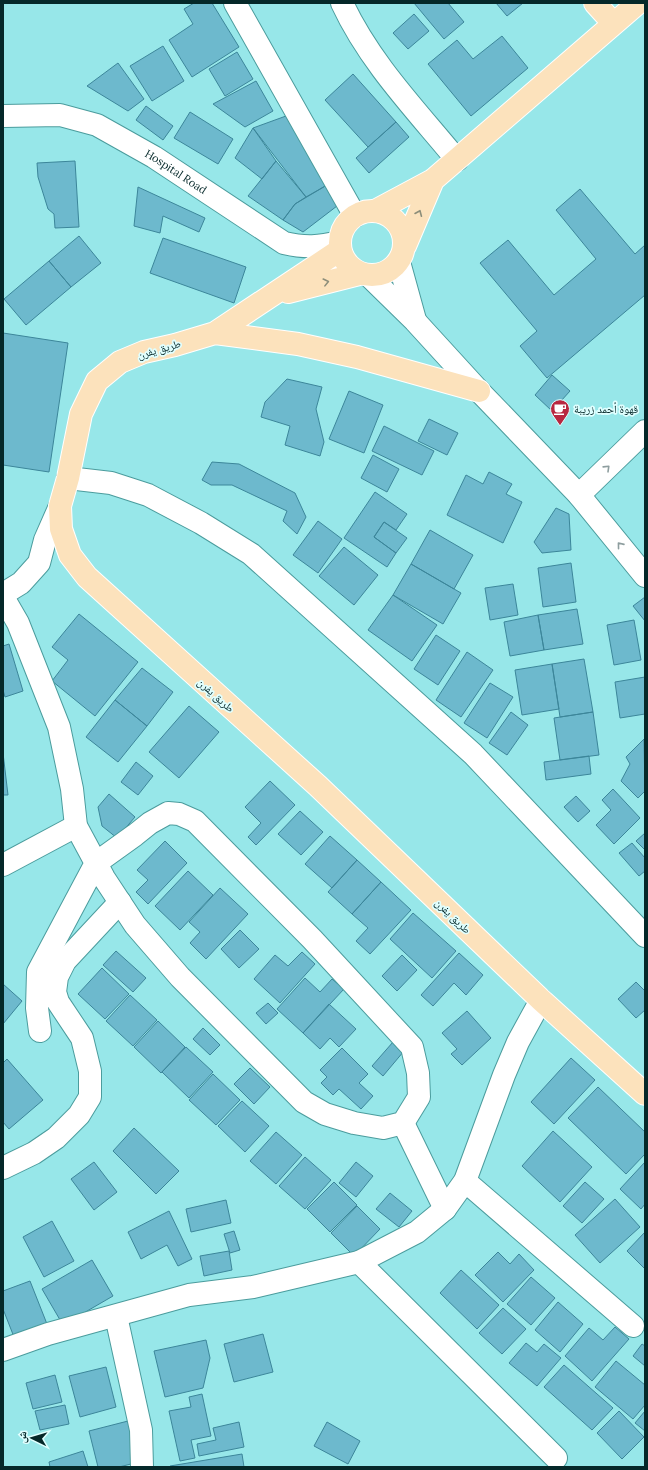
<svg xmlns="http://www.w3.org/2000/svg" width="648" height="1470" viewBox="0 0 648 1470" font-family="Lora,'Noto Naskh Arabic',serif">
<rect width="100%" height="100%" fill="#97e7e9"/>
<path fill="#6db9cd" stroke="#3c869a" d="M194,3h18l27,44 -47,30 -23,-37 24,-16 -9,-15z
M414,3h34l16,19 -20,17z
M496,3h27l-16,13z
M414,14l15,17 -21,18 -15,-16z
M502,36l26,32 -57,48 -43,-52 29,-24 16,19z
M163,46l21,35 -32,20 -22,-35z
M237,52l16,27 -28,17 -16,-27z
M118,63l26,36 -16,12 -41,-25z
M353,74l43,48 -28,25 -43,-47z
M256,81l17,30 -28,16 -32,-23z
M146,106l27,20 -10,14 -27,-20z
M190,112l43,27 -15,25 -44,-26z
M286,116l41,69 -21,12 -53,-69z
M396,122l13,15 -40,36 -13,-15z
M253,128l23,33 -14,18 -27,-21z
M75,161l4,66 -24,1 -1,-14 -6,-5 -10,-32 -1,-14z
M276,161l30,36 -11,7 -12,16 -35,-24z
M327,185l10,21 -34,26 -20,-12 12,-16z
M138,187l67,31 -6,14 -36,-16 -3,17 -26,-7z
M580,189l55,65 10,-9v50l-98,83 -27,-32 17,-15 -57,-68 28,-23 46,55 42,-36 -40,-49z
M79,236l22,27 -30,24 -22,-26z
M163,238l83,29 -12,36 -84,-30z
M49,261l22,26 -45,38 -22,-26z
M3,333l65,10 -19,129 -46,-7z
M552,375l18,16 -18,20 -17,-16z
M287,379l35,8 -6,22 8,33 -4,14 -35,-11 5,-19 -29,-9 4,-15z
M349,391l34,14 -19,48 -35,-14z
M429,419l29,14 -11,22 -29,-14z
M384,426l50,25 -12,24 -50,-24z
M373,455l26,14 -12,23 -26,-14z
M212,462l27,2 56,29 11,24 -9,17 -14,-13 4,-10 -55,-26h-21l-9,-5z
M489,472l23,12 -6,10 16,8 -19,41 -56,-28 19,-40 17,9z
M375,492l32,22 -11,16 -12,-8 -10,15 22,16 -9,14 -43,-29z
M556,508l13,6 2,36 -29,3 -8,-11z
M318,521l24,18 -24,34 -25,-18z
M384,522l23,16 -11,15 -22,-16z
M430,530l43,25 -19,34 -43,-25z
M344,547l34,28 -24,30 -35,-29z
M571,563l5,39 -33,5 -5,-39z
M411,564l50,29 -18,31 -50,-29z
M513,584l5,31 -28,5 -5,-32z
M393,595l44,30 -25,36 -44,-31z
M645,597v24l-12,-15z
M577,609l6,35 -39,6 -6,-35z
M79,614l59,48 -43,54 -43,-35 16,-21 -16,-13z
M538,615l6,35 -34,6 -6,-34z
M634,620l7,40 -27,5 -7,-40z
M436,635l24,16 -22,34 -24,-16z
M9,644l14,47 -18,6 -2,-7v-44z
M467,652l26,18 -32,47 -25,-17z
M584,659l9,53 -33,5 -8,-53z
M552,664l7,45 -37,6 -7,-45z
M142,668l31,24 -26,34 -32,-26z
M645,677v37l-25,4 -5,-36z
M490,683l23,14 -26,41 -23,-15z
M115,700l32,26 -29,36 -32,-25z
M189,706l30,26 -40,46 -30,-26z
M511,712l17,13 -21,30 -18,-12z
M593,712l6,43 -39,5 -6,-42z
M644,739l1,52 -7,7 -17,-17 9,-17 -4,-7z
M3,753l5,42h-5z
M589,756l2,18 -45,6 -2,-18z
M136,762l17,14 -15,19 -17,-13z
M270,781l25,24 -39,40 -8,-8 13,-14 -16,-16z
M613,789l27,29 -26,26 -18,-19 15,-15 -9,-10z
M109,794l26,23 -18,21 -15,-12 -4,-19z
M576,796l14,15 -12,11 -14,-15z
M300,811l23,21 -22,23 -23,-21z
M645,833v15l-1,1 -8,-8z
M330,836l27,24 -25,28 -27,-24z
M165,841l22,22 -39,41 -12,-12 12,-12 -11,-10z
M632,843l13,15v13l-6,5 -20,-23z
M357,860l24,22 -29,32 -24,-22z
M188,871l25,24 -33,35 -25,-24z
M381,882l30,28 -41,44 -14,-13 12,-13 -16,-14z
M220,888l28,26 -42,45 -16,-16 10,-11 -11,-10z
M413,913l43,38 -24,27 -42,-39z
M240,930l19,19 -20,19 -18,-19z
M116,951l30,27 -13,14 -30,-27z
M302,952l13,12 -35,39 -26,-24 21,-24 13,11z
M459,953l24,22 -17,20 -12,-12 -21,23 -12,-11z
M402,955l15,15 -20,21 -15,-15z
M102,968l27,26 -24,25 -27,-25z
M305,978l15,14 12,-13 12,10 -41,44 -26,-24z
M636,982l9,9v19l-9,8 -18,-19z
M3,984l19,17 -19,23z
M130,995l27,25 -24,26 -27,-25z
M268,1003l10,10 -12,11 -10,-11z
M329,1004l27,25 -17,18 -9,-9 -10,11 -17,-16z
M467,1011l24,27 -29,27 -11,-11 6,-5 -15,-16z
M158,1021l27,26 -24,26 -27,-26z
M203,1028l17,17 -10,10 -17,-16z
M393,1042l11,9 -21,25 -11,-10z
M186,1047l27,25 -24,26 -27,-26z
M342,1048l26,26 -9,9 14,13 -12,13 -22,-20 -6,6 -12,-12 6,-6 -7,-7z
M571,1058l24,22 -41,44 -23,-22z
M7,1059l36,41 -34,29 -6,-7v-59z
M250,1068l20,19 -16,17 -20,-20z
M213,1074l27,26 -24,25 -27,-25z
M598,1087l47,45v22l-19,20 -58,-56z
M242,1101l27,25 -24,26 -27,-26z
M134,1128l45,43 -23,23 -43,-43z
M553,1131l39,36 -32,35 -38,-36z
M276,1132l26,23 -26,29 -26,-23z
M305,1157l26,23 -26,29 -26,-23z
M94,1162l23,30 -23,18 -23,-31z
M356,1162l17,14 -17,21 -17,-14z
M645,1162v42l-4,5 -21,-20z
M334,1182l23,23 -27,27 -23,-23z
M585,1182l19,17 -22,24 -19,-17z
M390,1193l22,18 -13,16 -23,-18z
M615,1199l25,28 -40,36 -25,-28z
M226,1200l5,23 -40,9 -5,-23z
M357,1206l23,23 -26,27 -23,-23z
M169,1211l23,48 -14,7 -11,-21 -26,14 -13,-27z
M52,1221l22,40 -30,16 -21,-40z
M234,1231l6,19 -10,3 -6,-19z
M645,1232v37l-18,-18z
M229,1251l3,19 -28,6 -4,-20z
M498,1252l12,12 9,-10 15,16 -31,32 -28,-27z
M92,1260l21,36 -50,29 -21,-36z
M461,1270l38,35 -22,24 -37,-36z
M531,1277l24,21 -24,27 -24,-21z
M30,1281l17,43 -33,13 -11,-28v-18z
M558,1302l25,22 -23,28 -25,-22z
M503,1308l23,21 -24,25 -23,-21z
M615,1327l14,12 -37,42 -27,-25 24,-28 14,12z
M263,1334l10,38 -39,10 -10,-38z
M206,1340l4,18 -7,30 -38,9 -11,-46z
M526,1343l11,9 7,-8 17,14 -24,28 -28,-23z
M642,1344l3,2v20l-12,-10z
M616,1361l29,24v20l-12,14 -38,-32z
M564,1365l49,43 -21,22 -48,-43z
M106,1367l10,40 -36,10 -11,-41z
M55,1375l7,27 -29,7 -7,-26z
M202,1394l9,42 -20,4 4,18 -15,3 -11,-50 22,-4 -2,-10z
M65,1405l4,19 -29,6 -5,-19z
M619,1411l25,26 -22,22 -25,-26z
M645,1411v20l-10,-8z
M128,1421l11,41 -20,5h-21l-9,-36z
M239,1422l5,25 -45,9 -2,-12 19,-4 -3,-12z
M327,1422l33,19 -12,23 -34,-18z
M83,1451l5,16h-38l-1,-5z
M242,1454l2,13h-74v-1z"/>
<g fill="none" stroke-linecap="round" stroke-linejoin="round">
<g stroke="#4b9c9d" stroke-width="24">
<g id="minor">
<path d="M235,3l120,213"/>
<path d="M342,3c28,60 74,107 115,157"/>
<path id="s1" d="M3,116l57,-1 37,10 57,32 130,86c21,5 35,4 56,-1"/>
<path d="M399,262l16,58"/>
<path d="M368,275l47,46 64,70 100,104 66,81"/>
<path d="M68,478l43,5 37,12 53,28 50,31 222,200 172,182"/>
<path d="M579,495l66,-64"/>
<path d="M3,594l18,-11 18,-20 6,-23 15,-34"/>
<path d="M3,597l15,26 41,104 13,62 4,37 28,52 31,47 45,52 124,125 21,12 29,9 29,5 20,-5 16,-26 -1,-24 -6,-26 -100,-108 -117,-118 -16,-7 -11,-1 -18,10 -15,12 -39,28 -58,109 -1,36 3,23"/>
<path d="M3,865l73,-39"/>
<path d="M403,1123l42,86"/>
<path d="M3,1168l31,-15 22,-15 23,-23 11,-18v-26l-8,-33 -24,-36 -3,-10 2,-15 8,-16 55,-59"/>
<path d="M465,1181l168,145"/>
<path d="M359,1262l197,196"/>
<path d="M116,1316l25,114 1,37"/>
<path d="M3,1350l45,-16 141,-39 64,-8 106,-25 58,-30 28,-23 20,-28 39,-106 14,-33 23,-42"/>
</g>
</g>
<g stroke="#fff" stroke-width="24">
<path id="major" d="M595,3l18,20
M340 243a32 32 0 1 1 64 0a32 32 0 1 1-64 0Z
M375,211l58,-31 205,-177
M405,246l28,-66
M340,250l-125,83 -40,12 -31,7 -24,10 -23,19 -16,33 -13,64 -8,28 1,23 9,26 17,22 231,209 223,214 104,94
M288,292l71,-18
M215,333l83,11 59,13 122,34"/>
</g>
<use href="#minor" stroke="#fff" stroke-width="22"/>
<use href="#major" stroke="#fce2bc" stroke-width="22"/>
</g>
<defs><path id="oneway-chevron" d="M-2-3.5L2.5 0L-2 3.5" fill="none" stroke-width="1.6" stroke-linecap="round" stroke-linejoin="round"/></defs>
<g stroke="#8d8e7a">
<use href="#oneway-chevron" transform="translate(419 213) rotate(-67)"/>
<use href="#oneway-chevron" transform="translate(326 282) rotate(-14)"/>
</g>
<g stroke="#8e9e9f">
<use href="#oneway-chevron" transform="translate(607 468) rotate(-44)"/>
<use href="#oneway-chevron" transform="translate(620 545) rotate(-129)"/>
</g>
<defs>
<g id="cafe-pin" transform="scale(1)"><path d="M0 17L-7.5 6A9.5 9.5 0 1 1 7.5 6Z" fill="#b82740" stroke="#e0ffff"/><path d="M-5.5-4.5H6V0H3Q3 3.5 0 3.5H-2.5Q-5.5 3.5-5.5 0ZM3-3.2v2h1.7v-2ZM-6 4.5H4V6H-6Z" fill="#fff"/></g>
</defs>
<g fill-rule="evenodd">
<use href="#cafe-pin" x="560" y="409"/>
</g>
<g text-anchor="middle" dominant-baseline="central" stroke-width="3.5" stroke-linejoin="round" paint-order="stroke">
<g font-size="11" fill="#052829" stroke="#e0ffff">
<text stroke="none"><textPath href="#s1" startOffset="187">Hospital Road</textPath></text>
<text transform="translate(159 349) rotate(-16)">طريق يفرن</text>
<text transform="translate(216 695) rotate(42)">طريق يفرن</text>
<text transform="translate(453 916) rotate(44)">طريق يفرن</text>
</g>
<g font-size="11" fill="#052829" stroke="#e0ffff" text-anchor="start">
<text x="574" y="409">قهوة أحمد زريبة</text>
</g>
</g>
<rect width="648" height="1470" fill="none" stroke="#052829" stroke-width="8"/>
<g transform="translate(32 1438) rotate(275)" stroke="#e0ffff" stroke-width="3" paint-order="stroke">
<path d="M0-3L7 15L0 10L-7 15Z" fill="#052829"/>
<text y="-6" font-size="11" font-weight="bold" text-anchor="middle" fill="#052829">ش</text>
</g>
</svg>
